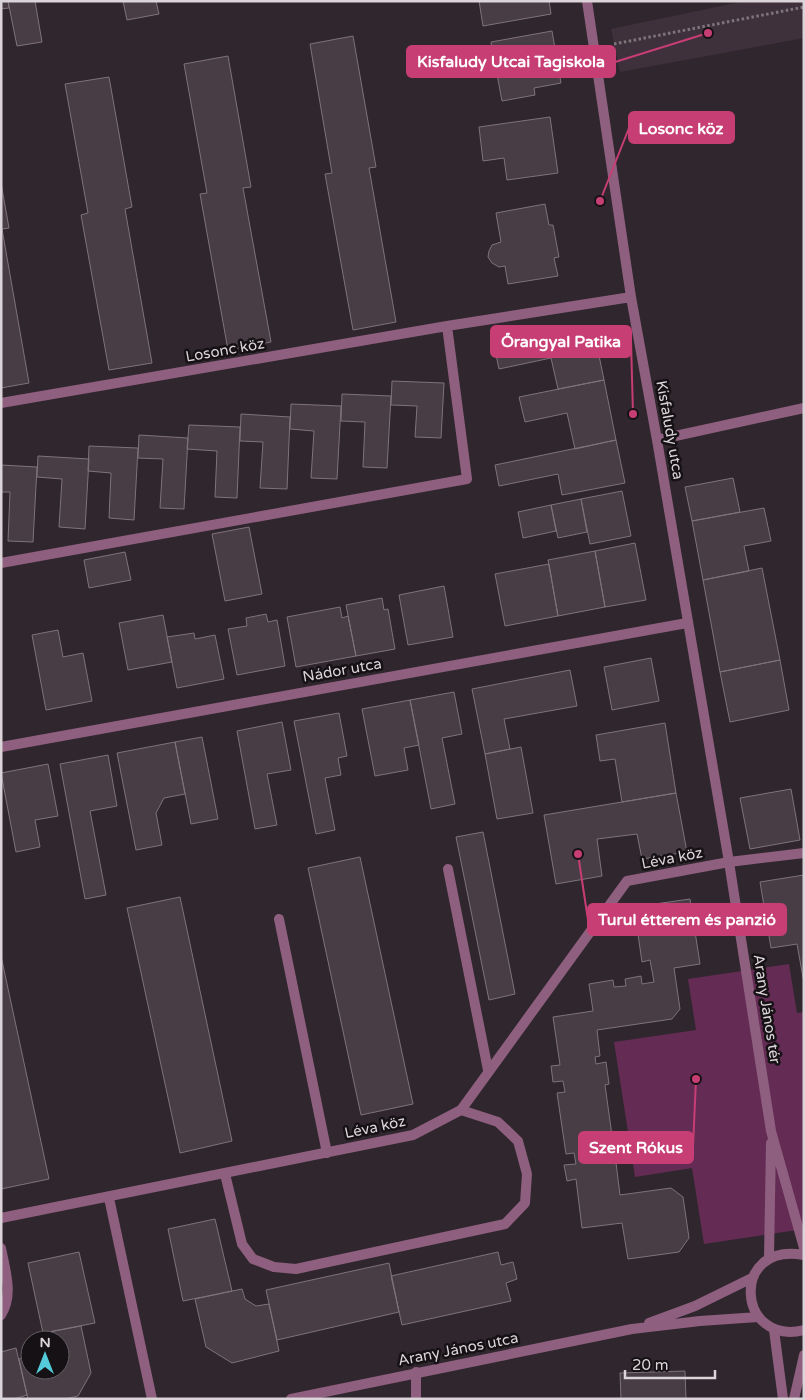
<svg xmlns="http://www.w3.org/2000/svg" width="805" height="1400" viewBox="0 0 805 1400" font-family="'Varela Round',sans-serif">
<rect width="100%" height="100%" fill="#30262d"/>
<path fill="#3f313b" d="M745,1h59v37l-184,34 -9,-43z"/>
<path fill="#642c54" d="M789,964l8,49 7,-1v217l-100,15 -12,-76 -57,9 -21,-135 82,-12 -8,-51z"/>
<path fill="#483d44" stroke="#7f737b" d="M1,1h7l1,7 -8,1z
M8,1h27l7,41 -25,4z
M123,1h33l3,13 -32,6z
M479,1h70l2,13 -68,12z
M552,31l9,52 -27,5 1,7 -33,6 -11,-59z
M353,36l23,131 -7,1 27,154 -43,8 -28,-156 7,-1 -22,-129z
M228,56l23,131 -8,1 28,154 -43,8 -28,-156 7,-1 -23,-129z
M109,77l23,130 -7,2 27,154 -43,7 -28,-155 7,-2 -23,-129z
M550,117l8,56 -51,7 -3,-22 -21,3 -4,-34z
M1,183l8,45 -7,1 27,154 -28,5z
M545,204l4,21h4l6,32 -5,1 4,18 -50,8 -3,-18 -6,1 -7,-4 -4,-6 1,-6 3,-6 9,-3 -5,-29z
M594,331l10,49 -46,9 -7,-31 -52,11 -4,-19z
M604,380l12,60 -41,9 -8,-36 -42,9 -6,-25z
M392,381l52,2 -3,55 -26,-1 2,-31 -26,-1z
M342,394l49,2 -4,72 -24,-1 2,-45 -24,-1z
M291,404l50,2 -4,73 -26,-1 3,-47 -24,-2z
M241,414l49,3 -3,72 -27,-1 3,-46 -23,-1z
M189,425l51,2 -3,71 -22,-1 2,-46 -30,-2z
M139,435l49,3 -4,71 -24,-1 3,-49 -25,-1z
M616,440l9,43 -63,12 -4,-21 -59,12 -4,-21z
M89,446l49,2 -4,72 -25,-2 2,-45 -23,-2z
M38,456l51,3 -4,70 -26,-2 3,-48 -25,-2z
M1,465l36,2 -4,75 -25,-1 2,-49h-9z
M733,478l7,34 -48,9 -7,-34z
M622,491l9,45 -41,8 -9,-45z
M581,499l6,33 -29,6 -7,-33z
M551,505l5,26 -33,7 -5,-26z
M764,508l7,33 -27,5 5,25 -46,9 -11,-59z
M249,527l13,67 -37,7 -13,-67z
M635,543l11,57 -41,7 -10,-56z
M595,551l10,56 -47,9 -10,-56z
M125,552l6,28 -42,8 -5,-28z
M549,564l9,52 -53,10 -10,-52z
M762,568l18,92 -60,12 -17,-92z
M444,586l9,51 -45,8 -9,-50z
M382,598l2,12 4,-1 7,40 -39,7 -10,-51z
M340,607l2,11 6,-2 8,40 -60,11 -9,-50z
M266,614l2,8 9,-2 8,46 -48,9 -9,-46 19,-3 -1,-8z
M163,615l9,47 -44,8 -9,-47z
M58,630l5,27 20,-4 9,48 -46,9 -14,-75z
M194,633l1,6 20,-4 9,44 -47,9 -10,-51z
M651,658l8,43 -47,9 -8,-43z
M780,660l9,50 -59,12 -10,-50z
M570,670l7,36 -73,13 6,30 -25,5 -13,-65z
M454,692l8,42 -20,4 13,66 -24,5 -21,-109z
M410,700l9,45 -15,3 4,22 -33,6 -13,-67z
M339,713l8,43 -9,2 3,17 -16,3 10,52 -19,4 -22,-113z
M282,722l9,48 -24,4 10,51 -22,4 -18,-98z
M665,723l11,70 -54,9 -7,-43 -15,2 -4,-26z
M202,737l16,82 -27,5 -16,-82z
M175,742l10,52 -21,4 -8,15 6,32 -26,5 -19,-97z
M521,747l12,66 -36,6 -12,-65z
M108,755l9,51 -27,5 16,84 -21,4 -25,-135z
M48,764l10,52 -23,4 5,27 -24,5 -15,-79z
M791,789l9,51 -50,9 -10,-51z
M676,793l11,59 -45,7 -5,-25 -40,5 5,37 -46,8 -12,-69z
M483,832l32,162 -26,6 -33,-163z
M360,857l53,247 -52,11 -53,-247z
M804,875v108l-7,-39 -26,4 -11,-66z
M180,897l52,244 -52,12 -53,-245z
M690,899l10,65 -26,4 6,41 -8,10 -75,11 3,26 -5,1 1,7 10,-2 3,22 -4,1 8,58 4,-1 3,20 -4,1 4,32 51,-7 12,9 6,41 -10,14 -51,7 -6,-36 -40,5 -6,-49 -9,2 -3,-16 12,-1 -2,-11 -8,1 -9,-61 8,-1 -2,-11 -10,1 -2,-16 9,-1 -7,-48 40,-6 -4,-27 24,-4 1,7 12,-1 -1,-7 16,-3 1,8 12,-2 -4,-22 -8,2 -8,-55z
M1,956l48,223 -48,10z
M215,1219l17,72 -49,10 -15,-72z
M79,1252l16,71 -52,10 -15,-70z
M498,1252l3,13 12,-3 4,17 -11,4 5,18 -109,24 -11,-49z
M389,1263l10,49 -122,28 -11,-50z
M242,1289l3,10 11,7 13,-2 10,47 -47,12 -26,-16 -11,-48z
M81,1326l10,47 -13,23 -13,3h-37l-9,-40 11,-2v13h30v-30h-25l-1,-5z
M16,1348l11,47 -13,4h-13v-47z
M685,1371l1,28h-65l-1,-26z"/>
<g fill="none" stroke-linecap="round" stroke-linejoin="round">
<path stroke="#7e757b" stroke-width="3" stroke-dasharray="2.5 2.5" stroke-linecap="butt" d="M614,44l190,-37"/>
<path stroke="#8e5f7f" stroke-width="10" d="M729,862l75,-9
M448,869l40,201
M225,1174l17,70 11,15 21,8 22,2 209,-45 20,-21 2,-29 -9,-33 -20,-19 -37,-12
M1,1248c4,22 13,47 0,67
M416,1372v27"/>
<path stroke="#8e5f7f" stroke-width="10" d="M587,1l44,296 26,143 72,422 42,269 33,117
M1,403l446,-77 184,-29
M657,440l147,-32
M1,563l466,-84 -20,-153
M1,747l686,-124
M279,919l48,234
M109,1198l43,201
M1,1218l412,-83 48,-25 166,-229 102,-19
M804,1255c-75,-14 -67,92 0,75
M769,1257l2,-114
M649,1323l46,-17 57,-28
M774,1330l9,69
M291,1399l341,-70 68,-8 58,-4
M794,1399l10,-44"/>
</g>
<g text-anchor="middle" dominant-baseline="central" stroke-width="5" stroke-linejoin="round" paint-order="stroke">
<g font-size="15" fill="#dbd4d8" stroke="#151114">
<text transform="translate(225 350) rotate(-10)">Losonc köz</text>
<text transform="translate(670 430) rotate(80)">Kisfaludy utca</text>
<text transform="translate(342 670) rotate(-10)">Nádor utca</text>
<text transform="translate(672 858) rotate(-11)">Léva köz</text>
<text transform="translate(767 1009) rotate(81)">Arany János tér</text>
<text transform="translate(375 1127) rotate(-12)">Léva köz</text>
<text transform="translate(458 1349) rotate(-11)">Arany János utca</text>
</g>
</g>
<path fill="none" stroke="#c73e74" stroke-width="2" d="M708 33L615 62M600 201L629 128M633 414L631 341M578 854L588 920M696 1079L693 1147"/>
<g fill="#c73e74" stroke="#151114" stroke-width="2">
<circle cx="708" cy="33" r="5"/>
<circle cx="600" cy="201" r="5"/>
<circle cx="633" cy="414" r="5"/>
<circle cx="578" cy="854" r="5"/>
<circle cx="696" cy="1079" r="5"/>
</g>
<g fill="#c73e74" stroke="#c73e74" stroke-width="2">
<rect x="407" y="46" width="208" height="31" rx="5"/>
<rect x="629" y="112" width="105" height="31" rx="5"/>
<rect x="491" y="326" width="140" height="31" rx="5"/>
<rect x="588" y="904" width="198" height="31" rx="5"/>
<rect x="579" y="1132" width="114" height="31" rx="5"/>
</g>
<g font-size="16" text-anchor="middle" font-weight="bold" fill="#fff">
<text x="511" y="67">Kisfaludy Utcai Tagiskola</text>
<text x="681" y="134">Losonc köz</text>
<text x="561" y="347">Őrangyal Patika</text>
<text x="687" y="925">Turul étterem és panzió</text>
<text x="636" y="1153">Szent Rókus</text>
</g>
<rect width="805" height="1400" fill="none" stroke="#dbd4d8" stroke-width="5"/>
<g transform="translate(45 1355)"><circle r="24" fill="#151114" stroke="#645f62"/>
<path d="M0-4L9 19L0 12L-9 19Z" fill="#53cbda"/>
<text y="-8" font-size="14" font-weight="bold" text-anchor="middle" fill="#dbd4d8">N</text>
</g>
<path d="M625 1370v8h90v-8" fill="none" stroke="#dbd4d8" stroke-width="2.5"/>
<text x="632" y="1370" font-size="15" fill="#dbd4d8" stroke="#151114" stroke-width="4" paint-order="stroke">20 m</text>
</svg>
